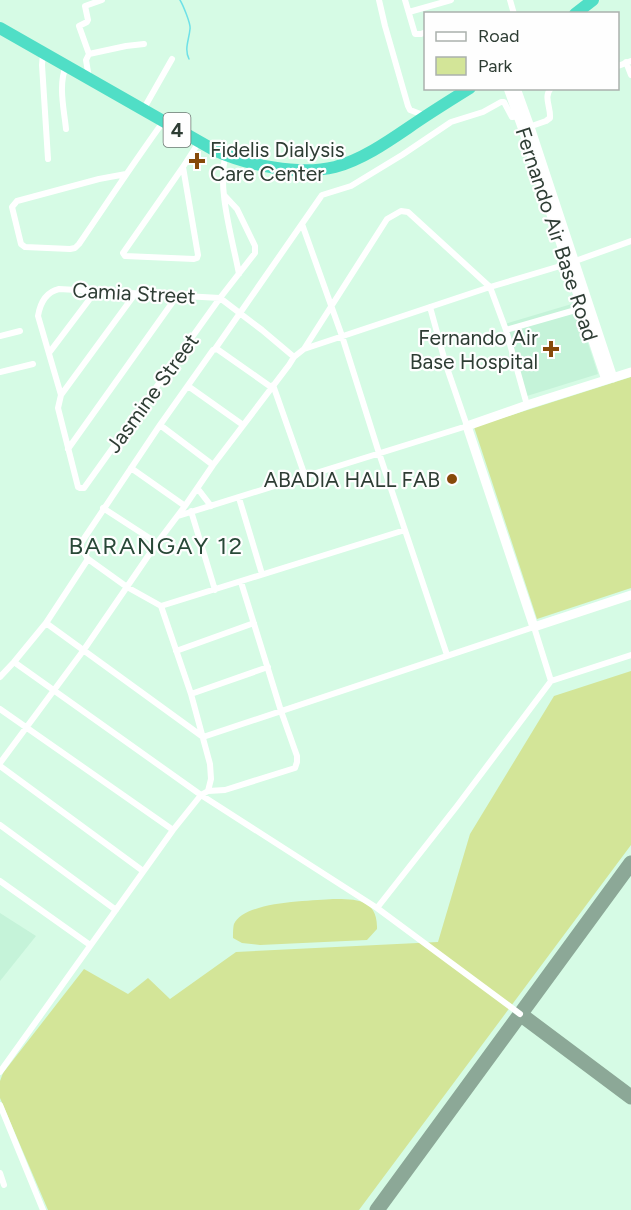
<svg xmlns="http://www.w3.org/2000/svg" width="631" height="1210" viewBox="0 0 631 1210" font-family="Figtree,sans-serif">
<rect width="100%" height="100%" fill="#d6fbe5"/>
<path fill="#c5f3d9" d="M575,303l23,71 -71,22 -22,-72z
M0,913l36,23 -36,45z"/>
<path fill="#d3e598" d="M631,377v211l-94,31 -63,-192z
M631,671v174l-272,365h-311l-48,-112v-17l3,-8 81,-104 44,25 20,-16 22,21 66,-47 202,-10 32,-108 84,-138z
M333,899c23,0 45,0 44,30l-10,11 -107,5 -18,-2 -9,-5c0,-4 0,-11 1,-14 10,-23 77,-23 99,-25z"/>
<g fill="none" stroke-linecap="round" stroke-linejoin="round">
<path stroke="#6ee1e7" stroke-width="1.5" d="M180,0c3,5 11,24 10,29 -1,11 -6,20 -1,30"/>
<path stroke="#8ca897" stroke-width="15" d="M520,1014l111,83
M377,1210l254,-347"/>
<path stroke="#fff" stroke-width="6" d="M379,0l6,26 23,80 2,4 16,6
M405,0l10,34h6l5,-2
M510,0l4,14
M409,12l42,-12
M43,53l-1,12 6,94
M89,54l-10,-28 8,-4 1,-2 -3,-14 17,-6
M626,62l5,13
M66,66c-8,19 -2,43 0,63
M618,66l13,-5
M89,78l-3,-18 3,-6 37,-8 18,-2
M143,110l29,-51
M526,128l20,-7 4,-3c1,-11 -7,-21 1,-30
M226,155c-10,31 7,86 13,119
M183,167l15,88 -1,3 -3,1 -69,-3 -2,-3 60,-86 16,-25
M126,174l-27,5 -82,22 -5,6 9,37 4,3 45,2 5,-1 4,-4c28,-41 55,-82 84,-122
M302,224l40,112 37,117 68,202
M135,294l-74,101 -3,13 20,79 2,1h4l136,-190 35,-45v-7l-18,-37 -13,-14
M220,298l42,32 32,27
M506,330l80,-23
M0,336l20,-5
M215,349l107,-154 29,-9 51,-31 49,-33 32,-10 18,-10h3l8,15 9,-1
M304,349l83,-130 14,-8 7,1 82,75 16,43 21,75
M49,353l46,-61
M0,372l33,-8
M273,385l32,91
M188,386l55,39
M271,387l-54,-38 -4,1 -53,75 -79,118v5l7,11 39,28 34,19 244,-76
M61,395l-23,-79c2,-12 8,-24 21,-27l161,9
M160,425l53,40
M68,449l109,-153
M131,468l54,38
M198,489l13,17
M239,498l23,76
M103,508l54,35
M191,511l24,79
M178,516l289,-90 -21,-61 -16,-58
M46,623l157,114 331,-110 17,54
M176,651l78,-28
M14,662l187,133 176,113 143,106
M0,677l14,-15 32,-39 42,-64
M191,694l77,-27
M0,709l173,121
M0,763l83,-112 74,-108 28,-37 28,-41 76,-100 5,-8 10,-8 186,-62 77,-23 64,-23
M0,766l143,105
M208,791l17,-1 70,-22 2,-6v-6l-16,-45 -40,-129
M0,825l116,85
M0,881l90,64
M377,908l80,-102 94,-125 80,-26
M0,1072l173,-242 28,-35 7,-4 3,-12 -1,-15 -19,-70 -30,-88
M0,1105l43,105
M0,1173l4,12"/>
<path stroke="#fff" stroke-width="9" d="M508,88l15,42 83,250
M516,88l14,39 83,251
M631,372l-104,33 -60,21 67,201 97,-32"/>
<path stroke="#50dec6" stroke-width="12" d="M575,14l18,-14
M0,28l214,122c33,15 85,26 121,17 26,-7 51,-24 73,-39 20,-14 41,-27 62,-40"/>
</g>
<g fill="#874a0a" stroke="#fefefe" stroke-width="2">
<path d="M194 152h6v6h6v6h-6v6h-6v-6h-6v-6h6z"/>
<path d="M548 340h6v6h6v6h-6v6h-6v-6h-6v-6h6z"/>
<circle cx="452" cy="479" r="6"/>
</g>
<g text-anchor="middle" dominant-baseline="central" stroke-width="4.5" stroke-linejoin="round" paint-order="stroke">
<rect fill="#fefefe" stroke="#6c7771" stroke-width="1.5" x="163.5" y="113" width="27" height="34" rx="4.5"/>
<g font-size="20" font-weight="bold" fill="#2e3d34">
<text x="177" y="130">4</text>
</g>
<g font-size="21" fill="#2e3d34" stroke="#fefefe" text-anchor="end">
<text x="210" y="149" text-anchor="start">Fidelis Dialysis<tspan x="210" dy="24">Care Center</tspan></text>
<text x="538" y="337">Fernando Air<tspan x="538" dy="24">Base Hospital</tspan></text>
<text x="440" y="479">ABADIA HALL FAB</text>
</g>
<g font-size="21" fill="#2e3d34" stroke="#fefefe">
<text transform="translate(557 234) rotate(72)">Fernando Air Base Road</text>
<text transform="translate(134 293) rotate(3)">Camia Street</text>
<text transform="translate(152 393) rotate(-54)">Jasmine Street</text>
</g>
<g font-size="24" letter-spacing="1.5" fill="#284837" stroke="#fefefe">
<text x="156" y="545">BARANGAY 12</text>
</g>
</g>
<rect x="424" y="12" width="195" height="78" fill="#fefefe" stroke="#abb1ad" stroke-width="1.5"/>
<rect x="436" y="32" width="30" height="9" fill="#ffffff" stroke="#abb1ad" stroke-width="1.5"/>
<text x="478" y="42" font-size="18" fill="#2e3d34">Road</text>
<rect x="436" y="57" width="30" height="18" fill="#d3e598" stroke="#abb1ad" stroke-width="1.5"/>
<text x="478" y="72" font-size="18" fill="#2e3d34">Park</text>
</svg>
